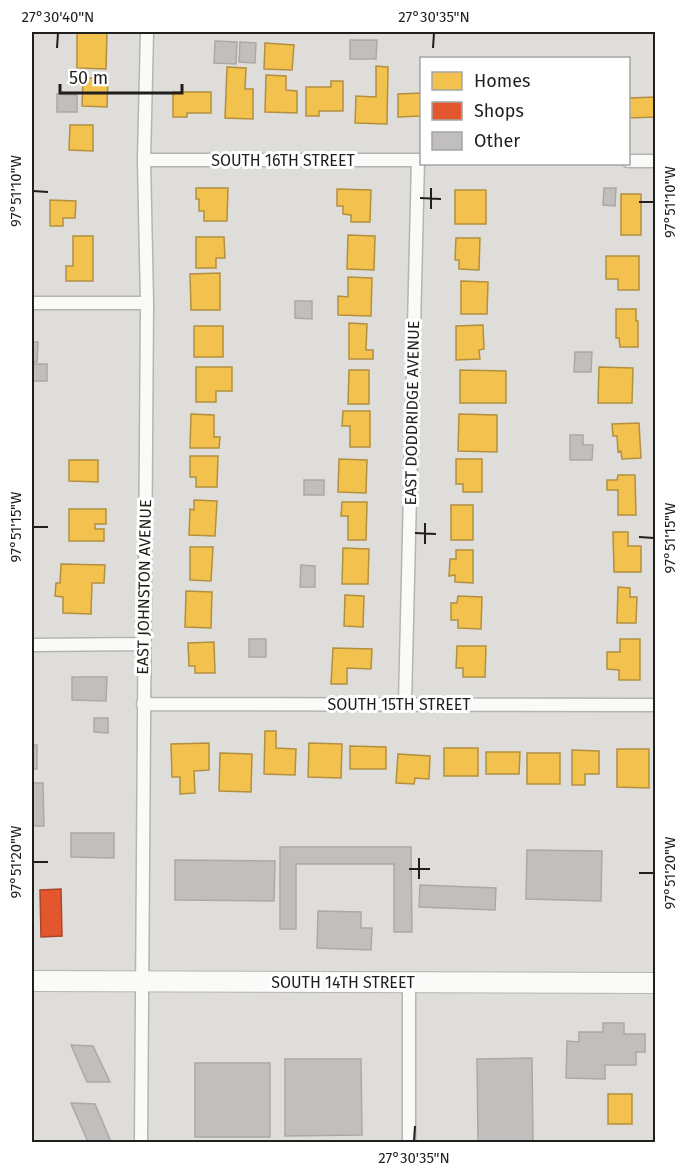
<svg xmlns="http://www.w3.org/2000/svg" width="687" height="1174" viewBox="0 0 687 1174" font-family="'Fira Sans',sans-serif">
<rect width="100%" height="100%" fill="#dfddda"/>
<path fill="#f2c14e" stroke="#b3903f" stroke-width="1.5" d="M77,32h30l-1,37 -29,-1z
M265,43l29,2 -2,25 -28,-1z
M376,66l12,1 -1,57 -32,-1 1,-27 20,1z
M227,67l19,1 -1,21h8v30l-28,-1z
M266,75l20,1v14l11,1v22l-32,-1z
M83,78h25l-1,29 -25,-1z
M331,81h12v30h-24v5h-13v-29h25z
M173,92h38v21h-24v4h-14z
M422,93v23l-24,1v-23z
M656,97v20l-28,1v-20z
M70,125h23v26l-24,-1z
M196,188h32l-1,33h-23v-10h-5v-12h-3z
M337,189l34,1 -1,32h-19v-7l-8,-1v-8h-6z
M455,190h31v34h-31z
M621,194h20v41h-20z
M50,200l26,1 -1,17h-12v8h-13z
M348,235l27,1 -1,34 -27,-1z
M73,236h20v45h-27v-15h7z
M196,237h28l1,21h-9v10h-20z
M456,238h24l-1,32 -20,-1v-9h-4z
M606,256h33v34h-21v-11h-12z
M220,273v37h-29l-1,-36z
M348,277l24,1 -1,38 -33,-1v-19l10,1z
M461,281l27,1 -1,32h-26z
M616,309h20v12h2v26h-18l-1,-9h-3z
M349,323l18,1 -1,26h7v9h-24z
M483,325l1,24 -5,1 1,9 -24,1v-34z
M194,326h29v31h-29z
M196,367h36v24h-16v11h-20z
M599,367l34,1 -1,35h-34z
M349,370h20v34h-21z
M460,370l46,1v32h-46z
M343,411h27v36h-20v-21h-8z
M191,414l23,1v22h6l-1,11h-29z
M459,414l38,1v37l-39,-1z
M639,423l2,35 -19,1 -1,-8 -3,1 -1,-16h-4l-1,-12z
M190,456h28l-1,31h-21v-10h-6z
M339,459l28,1 -1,33 -28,-1z
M456,459h26v33h-19v-8h-7z
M69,460h29v22l-29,-1z
M618,475h17l1,40h-18v-25h-11v-10h10z
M194,500l23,1 -2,35 -26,-1 1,-26 4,1z
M342,502h25l-1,38h-18v-24h-7z
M451,505h22v35h-22z
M69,509h37v15h-11v5h9v12h-35z
M613,532h15v14h13v26h-27z
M190,547h23l-2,34 -21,-1z
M343,548l26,1 -1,35h-26z
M456,550h17v33l-18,-1v-7l-6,1 1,-17h6z
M61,564l44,1 -1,18h-12l-1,31 -28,-1v-16l-8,-1 1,-13h4z
M618,587l12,1v9h7l-1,26h-19z
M186,591l26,1 -1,36 -26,-1z
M345,595l19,1 -1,31 -19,-1z
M458,596l24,1 -1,32 -23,-1v-8h-7v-17h6z
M620,639h20v41h-21v-10l-12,-1v-17h13z
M214,642l1,31h-20v-7h-6l-1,-23z
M457,646h29l-1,31h-22v-9h-7z
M333,648l39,1 -1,20 -24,-1v16h-16z
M265,731h11v17l20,1 -1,26 -31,-1z
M209,743v27l-15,1 1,22 -15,1v-17h-8l-1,-33z
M309,743l33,1 -1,34 -33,-1z
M350,746l36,1v22h-36z
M444,748h34v28h-34z
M617,749h32v39l-32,-1z
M572,750l27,1v23h-14v11h-13z
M486,752h34l-1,22h-33z
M220,753l32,1 -1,38 -32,-1z
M527,753h33v31h-33z
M398,754l32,2 -1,23 -14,-1 -1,6 -18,-1z
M608,1094h24v30h-24z"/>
<path fill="#e4572e" stroke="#aa4629" stroke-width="1.5" d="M61,889l1,47 -21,1 -1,-47z"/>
<path fill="#c1bfbd" stroke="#aba9a7" stroke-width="1.5" d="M350,40h27l-1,19h-26z
M215,41l22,1 -1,22 -22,-1z
M240,42l16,1 -1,20 -16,-1z
M57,94l20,1v17h-20z
M604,188h12l-1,18 -12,-1z
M295,301h17v18l-17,-1z
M32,342h6l-1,20h-5z
M575,352h17l-1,20h-17z
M32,364h15v17h-15z
M570,435h13v10h10l-1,15h-22z
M304,480h20v15h-20z
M301,565l14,1v21h-15z
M249,639h17v18h-17z
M72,677h35l-1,24 -34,-1z
M94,718h14v15l-14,-1z
M32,745h5v24h-5z
M32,783h11l1,43h-12z
M71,833h43v25l-43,-1z
M280,847h131l1,85h-18v-68h-98v65h-16z
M527,850l75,1 -1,50 -75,-2z
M175,860l100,1 -1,40 -99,-1z
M420,885l76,3 -1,22 -76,-3z
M318,911l43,1v16h11l-1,22 -54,-2z
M603,1023h21v11h21v18h-9v13h-31v14l-39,-1 1,-37 12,1v-10h24z
M71,1045l22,1 17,36h-23z
M532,1058l1,84h-55l-1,-83z
M285,1059h76l1,76 -77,1z
M195,1063h75v74h-75z
M71,1103l24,1 16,38h-23z"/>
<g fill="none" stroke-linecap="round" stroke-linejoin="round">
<g stroke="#b5b4b1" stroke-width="15">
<path id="street" d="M144,160h278
M628,161h28
M32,303h115
M32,645l111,-1
M405,703l13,-543
M143,704l513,1
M141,1142l6,-839 -3,-143 3,-128
M409,1142v-160"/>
</g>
<g stroke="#b5b4b1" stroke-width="22">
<path id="primary" d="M32,981l624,2"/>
</g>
<use href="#street" stroke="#fafaf9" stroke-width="12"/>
<use href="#primary" stroke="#fafaf9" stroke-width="20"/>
</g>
<path fill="none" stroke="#211f1d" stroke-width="2" d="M57,48l1,-15M433,48l1,-15M33,191l15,1M420,198l21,1M639,202h15M431,209v-21M33,527h15M415,533l21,1M639,537l15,1M425,544v-21M33,862h15M409,869h21M639,873h15M419,879v-21M414,1141l1,-15"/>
<g text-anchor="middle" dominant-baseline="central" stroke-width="6" stroke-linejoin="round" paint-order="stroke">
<g font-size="16" fill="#211f1d" stroke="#fff">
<text x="283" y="160">SOUTH 16TH STREET</text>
<text transform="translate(412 413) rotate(-89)">EAST DODDRIDGE AVENUE</text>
<text transform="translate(144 587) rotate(-89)">EAST JOHNSTON AVENUE</text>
<text x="399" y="704">SOUTH 15TH STREET</text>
<text x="343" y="982">SOUTH 14TH STREET</text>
</g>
</g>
<rect width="687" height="1174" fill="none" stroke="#ffffff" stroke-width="66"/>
<rect x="420" y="57" width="210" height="108" fill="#ffffff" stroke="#a6a5a5" stroke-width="1.5"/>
<rect x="432" y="72" width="30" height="18" fill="#f2c14e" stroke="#a6a5a5" stroke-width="1.5"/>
<text x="474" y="87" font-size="18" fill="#211f1d">Homes</text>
<rect x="432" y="102" width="30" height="18" fill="#e4572e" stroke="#a6a5a5" stroke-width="1.5"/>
<text x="474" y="117" font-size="18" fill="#211f1d">Shops</text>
<rect x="432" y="132" width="30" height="18" fill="#c1bfbd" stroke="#a6a5a5" stroke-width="1.5"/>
<text x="474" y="147" font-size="18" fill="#211f1d">Other</text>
<path d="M60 84v9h122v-9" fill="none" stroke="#211f1d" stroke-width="3"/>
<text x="69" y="84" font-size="18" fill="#211f1d" stroke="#ffffff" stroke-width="4.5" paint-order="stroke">50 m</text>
<rect x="33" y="33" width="621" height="1108" fill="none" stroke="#211f1d" stroke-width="2"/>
<g font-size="15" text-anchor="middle" fill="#211f1d">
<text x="58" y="22">27°30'40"N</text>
<text x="434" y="22">27°30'35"N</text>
<text transform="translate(16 191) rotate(-90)" y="5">97°51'10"W</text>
<text transform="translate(670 202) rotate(-90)" y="5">97°51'10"W</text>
<text transform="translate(16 527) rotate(-90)" y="5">97°51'15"W</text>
<text transform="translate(670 538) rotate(-90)" y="5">97°51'15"W</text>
<text transform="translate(16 862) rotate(-90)" y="5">97°51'20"W</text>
<text transform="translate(670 873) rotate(-90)" y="5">97°51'20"W</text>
<text x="414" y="1163">27°30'35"N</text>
</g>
</svg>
